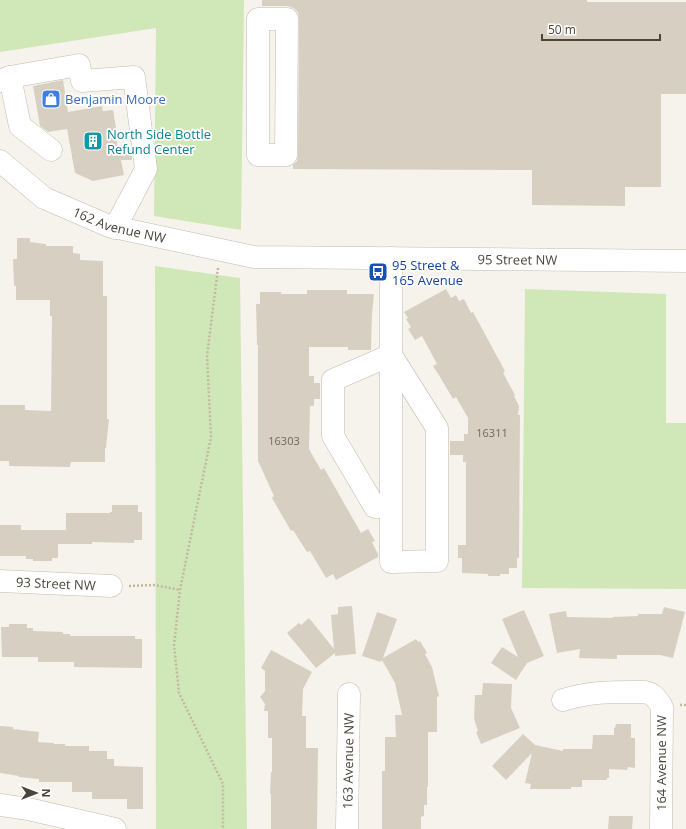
<svg xmlns="http://www.w3.org/2000/svg" width="686" height="829" viewBox="0 0 686 829" font-family="'Open Sans',sans-serif">
<rect width="100%" height="100%" fill="#f6f3ec"/>
<path fill="#d0e8b7" d="M0,0h244l-3,230 -87,-14 2,-188 -156,24z
M155,266l85,12 7,551h-91z
M525,289l141,5v129h20v166l-164,-1z"/>
<path fill="#d7d0c2" d="M262,0h325v2h99v92h-25v93h-36v19l-93,-1v-35l-239,-1v-4l4,-4 1,-6 1,-136 -1,-7 -5,-4 -6,-2h-25z
M63,80l5,32 34,-6 1,5 10,-1 4,24v13h14l1,13h-11l3,15 -31,6 -18,-8 -8,-44 -19,3 -8,-6 -7,-40z
M17,238h13v4l16,2v2h27v7l7,1v6l23,1v35h4v123h2l-3,29h-1v14h-34l-1,5 -61,-1v-5h-9v-56h25v5l26,1 1,-95h-2v-16h-34v-14h-2l-1,-27h4z
M446,289l5,9 5,-3 3,6 5,-2 7,14 2,-1 32,59 -2,2 12,22 -1,1 5,10 -1,9h2l-1,143h-2v10h-8v6h-9v2h-12v-2l-26,-1v-15h-4v-13h8v-83h-3v-7h-13v-14h14v-7h4v-16l-12,-21 -3,2 -13,-22 -7,-11 4,-2 -15,-28 -7,4 -7,-11 3,-2 -5,-8 2,-1 -4,-6z
M307,290h40v4h27l-2,20 -1,36h-23v-3h-39v29h5v7h6v16h-6v7h-4l-1,43 12,21 3,-2 37,65 7,-4 7,12 -3,1 6,12v3l-42,23 -3,-6 -7,4 -16,-27 -3,1 -14,-22 -2,1 -19,-33 2,-2 -16,-35v-116h-1l-1,-41h4v-12h21v2h26z
M112,505h26v7h4v28h-8v3l-42,-1v2h-34v14h-6v3h-19v-2h-7v-3h-26v-31h21v5h45v-17h44v-1h2z
M352,606l4,48 -21,2v-3l-19,15 -29,-35 12,-10 2,2 8,-7 25,31 -3,-34 7,-1v-7z
M664,607l21,5 -12,46 -13,-3h-43v4l-38,-1 1,-9 -23,4 -8,-39 17,-3 1,6 46,1v-1l25,-1v-2h24z
M524,610l20,46 -17,7 -11,17 -25,-17 11,-16 16,10 -16,-38z
M377,612l20,7 -14,39 33,-19 2,3 2,-1 7,12 -2,1 7,13 7,29 -2,1v35h-9v55h-1v18h-3v11l-3,1v12h-39v-58h3v-34h11l-1,-22h7l-7,-32 -13,-23 -1,2 -19,-6z
M9,624h18v4h6v3l30,1v2h7v2h65v3h7v29l-68,-1v-5h-36v-5h-36l-1,-30h8z
M271,650l41,22 -9,17 -1,27h4v32h12l-1,81h-46v-35h-1l1,-22h1v-34h-4v-27h-4l1,-7 -5,-7 5,-6v-20l-4,-3z
M483,683l29,1 -1,24 9,20 -39,16 -5,-12 2,-1 -4,-12 1,-24h7z
M616,724h15v14h4v30l-7,-1 -1,3 -18,-1v9h-2v2h-25v7h-11v2h-41l1,-5 -6,-1 7,-30 -26,27 -14,-14 31,-32 12,11 28,6v-2h29l1,-14h21v-7h1z
M0,726l13,1v2l26,3 -1,10 16,1v1h11v2h24v5h18v8h7v7l29,1v42h-16v-10h-35v-7h-20v-10h-33v-3l-21,-2 1,-1 -19,-3z
M609,816h24l-1,13h-24z"/>
<g fill="none" stroke-linecap="round" stroke-linejoin="round">
<g stroke="#c1bbaf" stroke-width="23">
<g id="minor">
<path d="M258,19h29l-1,136h-28z"/>
<path d="M10,77l10,49 31,24"/>
<path d="M0,81l10,-4 69,-12 3,16 52,-4 12,92 -31,59"/>
<path id="s1" d="M0,161l44,37 65,28 145,31 432,4"/>
<path d="M391,258v304l46,-1v-133l-46,-73 -58,25v56l42,71h16"/>
<path id="s2" d="M0,581l111,5"/>
<path d="M563,700c29,-9 52,-8 82,-8 9,2 12,7 17,15l-1,122"/>
<path d="M0,805l28,4 87,20"/>
<path id="s3" d="M347,829l2,-135"/>
</g>
</g>
<path stroke="#c2b8a0" stroke-width="2.5" stroke-dasharray="2 2" stroke-linecap="butt" d="M218,268l-11,88 4,81 -31,153 -6,55 5,48 44,91v45
M129,586l25,-1 26,5
M680,705h6"/>
<use href="#minor" stroke="#fff" stroke-width="22"/>
</g>
<defs>
<g id="shop-square" transform="scale(1)"><rect x="-9" y="-9" width="18" height="18" rx="4" fill="#3f7fe0" stroke="#fff"/><path d="M-5-2.5h2.3a2.7 3.5 0 0 1 5.4 0H5L5.5 6h-11ZM-1.5-2.5h3a1.5 2.3 0 0 0-3 0Z" fill="#fff"/></g>
<g id="building-square" transform="scale(1)"><rect x="-9" y="-9" width="18" height="18" rx="4" fill="#0f9aa8" stroke="#fff"/><path d="M-4-6H4V6H1V3H-1V6H-4ZM-2.5-4.3h1.7v1.8h-1.7ZM.8-4.3h1.7v1.8H.8ZM-2.5-1h1.7V.8h-1.7ZM.8-1h1.7V.8H.8Z" fill="#fff"/></g>
<g id="bus-square" transform="scale(1)"><rect x="-9" y="-9" width="18" height="18" rx="4" fill="#1a4fb4" stroke="#fff"/><path d="M-5-6H5V4H4V6H2V4H-2V6H-4V4H-5ZM-3.5-4V0h7V-4ZM-3.5 1.2v1.5H-2V1.2ZM2 1.2v1.5H3.5V1.2Z" fill="#fff"/></g>
</defs>
<g fill-rule="evenodd">
<use href="#shop-square" x="51" y="99"/>
<use href="#building-square" x="93" y="141"/>
<use href="#bus-square" x="378" y="272"/>
</g>
<g text-anchor="middle" dominant-baseline="central" stroke-width="3.5" stroke-linejoin="round" paint-order="stroke">
<g font-size="11" fill="#6d675c">
<text x="492" y="432">16311</text>
<text x="284" y="440">16303</text>
</g>
<g font-size="13" fill="#366cbe" stroke="#fff" text-anchor="start">
<text x="65" y="99">Benjamin Moore</text>
</g>
<g font-size="13" fill="#0d838f" stroke="#fff" text-anchor="start">
<text x="107" y="134">North Side Bottle<tspan x="107" dy="15">Refund Center</tspan></text>
</g>
<g font-size="13" fill="#4a443a" stroke="#fff">
<text stroke="none"><textPath href="#s1" startOffset="138">162 Avenue NW</textPath></text>
<text stroke="none"><textPath href="#s1" startOffset="540">95 Street NW</textPath></text>
<text stroke="none"><textPath href="#s2" startOffset="56">93 Street NW</textPath></text>
<text stroke="none"><textPath href="#s3" startOffset="68">163 Avenue NW</textPath></text>
<text transform="translate(661 763) rotate(-90)">164 Avenue NW</text>
</g>
<g font-size="13" fill="#164399" stroke="#fff" text-anchor="start">
<text x="392" y="265">95 Street &amp;<tspan x="392" dy="15">165 Avenue</tspan></text>
</g>
</g>
<g transform="translate(36 793) rotate(90)" stroke="#ffffff" stroke-width="3" paint-order="stroke">
<path d="M0-3L7 15L0 10L-7 15Z" fill="#4a443a"/>
<text y="-6" font-size="11" font-weight="bold" text-anchor="middle" fill="#4a443a">N</text>
</g>
<path d="M542 34v6h118v-6" fill="none" stroke="#4a443a" stroke-width="2"/>
<text x="548" y="34" font-size="12" fill="#4a443a" stroke="#ffffff" stroke-width="3" paint-order="stroke">50 m</text>
</svg>
